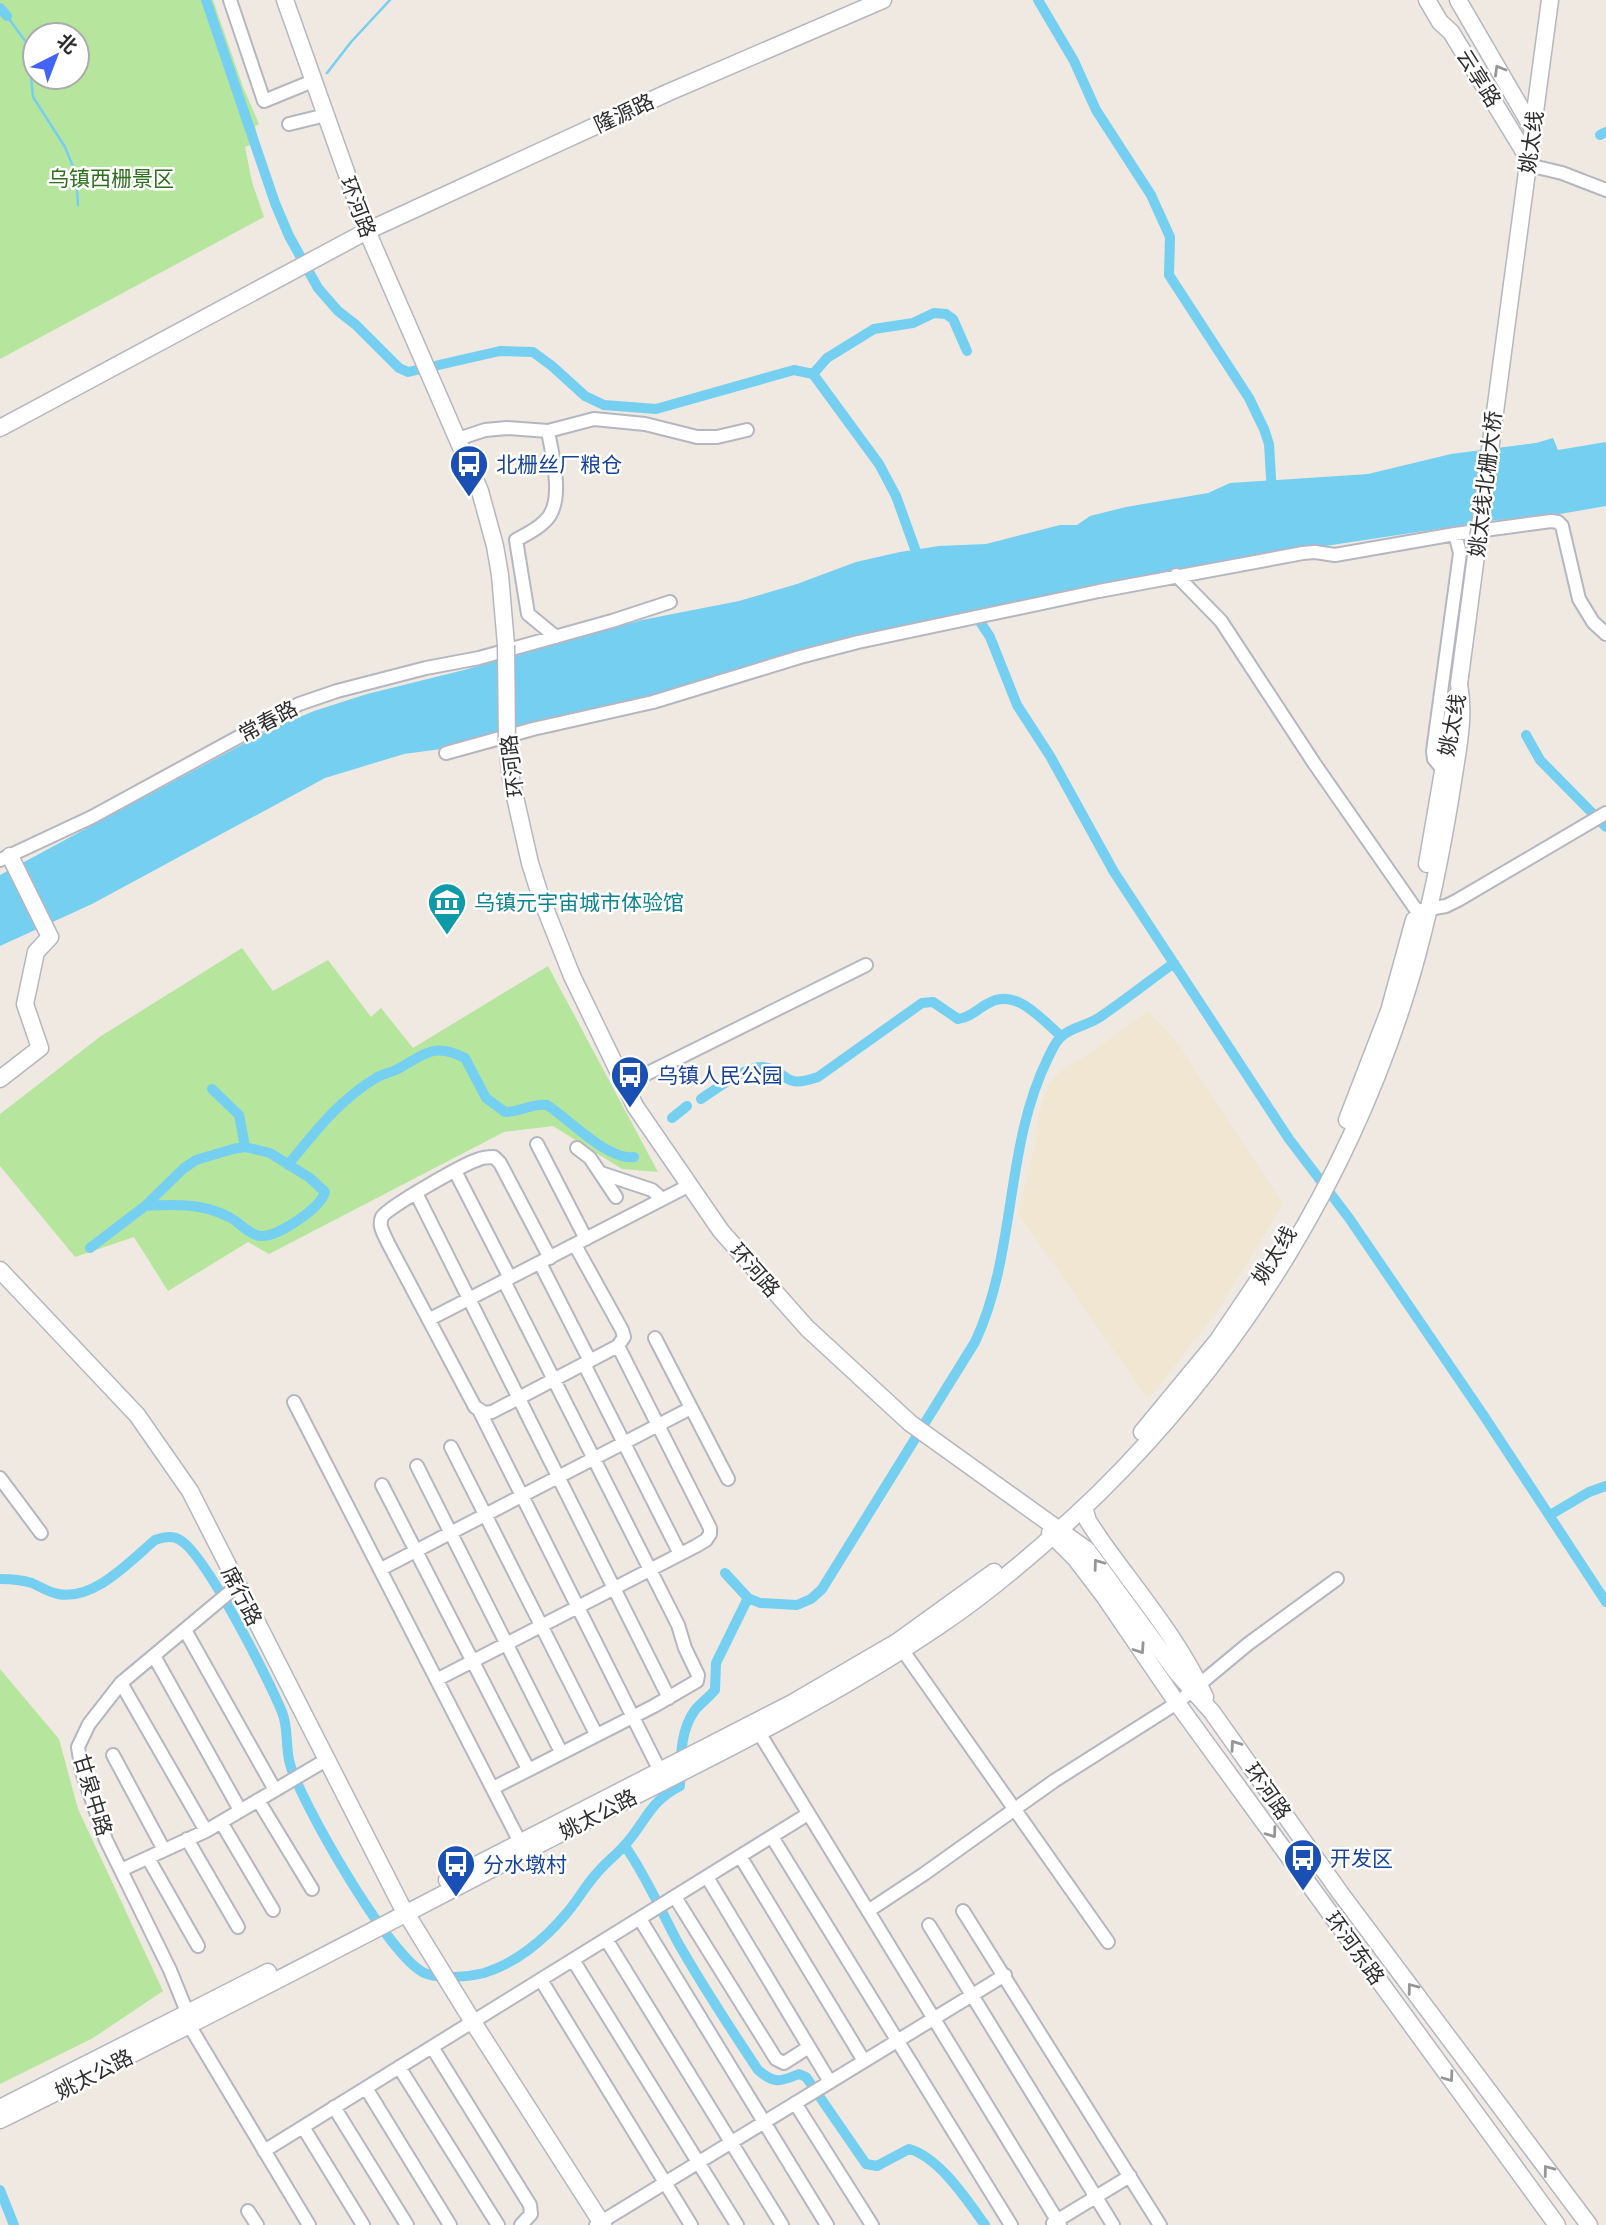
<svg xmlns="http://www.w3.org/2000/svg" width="1606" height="2225" viewBox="0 0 1606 2225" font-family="Raleway,'Noto Sans SC',sans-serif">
<rect width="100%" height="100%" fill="#efe9e1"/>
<path fill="#f0e6d1" d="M1148,1011l30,32 105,161 -65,106 -59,76 -12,12 -129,-185 17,-67 3,-30 10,-31 12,-14 32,-19z"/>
<path fill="#b6e59e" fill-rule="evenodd" d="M0,0h213l30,87 16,37 -4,2 3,16 -13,5 7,35 12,35 -264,142zM77,35v42h-42v-42z
M242,948l31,43 55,-31 43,57 10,-9 32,40 135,-82 110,206 -36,-3 -69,-43 -49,6 -235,122 -21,-12 -80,49 -34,-54 -59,20 -75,-91v-52l101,-78z
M0,1669l59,70 19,70 85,182 -70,47 -93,46z"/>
<path fill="#75cff0" d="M1553,438l5,12 48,-8v64l-69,12 -40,2 -218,33 -580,130 -258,66 -37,5 -79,24 -233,126 -92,42v-71l271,-146 43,-18 53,-17 97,-24 178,-50 97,-19 58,-17 59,-22 44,-10 39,-6 47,-2 74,-19h17l13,-9 36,-9 82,-14 22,-10 138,-9 83,-20 85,-11z"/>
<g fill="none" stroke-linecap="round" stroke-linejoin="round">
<path stroke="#75cff0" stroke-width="2.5" d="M7,16l21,29 5,52 32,50 11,27 2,31
M327,73l24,-31 39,-42"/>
<path stroke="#75cff0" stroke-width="10" d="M206,0l69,203 14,33 29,52 20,23 18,14 43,43 9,4 92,-21 33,1 19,14 33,30 19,9 52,4 138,-39 19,4 66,90 17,32 23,64
M1038,0l36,61 22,49 55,85 19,42 -1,38 80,123 15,31 5,15 3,50
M0,8l7,8
M1600,135l6,-3
M813,374l14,-16 47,-29 39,-6 21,-10 12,1 7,5 14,32
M973,611l17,26 27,68 33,51 64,116 175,267 60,79 135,198 122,186
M1526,735l14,25 66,67
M212,1089l27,26 6,32
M701,1099c14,-9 46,-34 62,-32 28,4 17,23 55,10l104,-74 11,-1 25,17c13,-2 18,-9 29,-15 28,-18 54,15 74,32
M672,1118l15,-12
M288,1165c26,-32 52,-66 88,-87 6,-4 13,-5 20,-8 27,-14 36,-29 69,-12l21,40 19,14c15,0 28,-9 42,-7 22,14 61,56 87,52
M90,1248l55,-42 39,-38 12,-8 37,-11 12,-2 25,6 40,25 15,14c-4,16 -47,45 -64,44 -13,-1 -21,-14 -32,-19 -26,-14 -56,-13 -84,-11
M1550,1515l39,-23 17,-6
M725,1573l23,25 12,5 37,2 14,-6 11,-10 153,-247c42,-89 29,-195 73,-284 3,-6 8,-18 14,-22 10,-9 27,-11 38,-19 25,-17 49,-36 74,-54
M0,1579c11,0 22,1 32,4 9,4 16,9 26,11 36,7 72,-33 97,-54 8,-3 18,-5 25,0 26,15 89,140 102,172 7,17 3,35 8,52 10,37 103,200 137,210 16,5 41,3 57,-1 31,-9 61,-34 81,-58 12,-13 20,-29 32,-42 8,-10 18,-17 26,-26 23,-24 24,-44 57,-61 1,-25 -1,-54 15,-76 6,-7 14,-13 20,-20l1,-27 32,-65
M625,1846c21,30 35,63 52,95 25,44 53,87 81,129 16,14 22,12 41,4l7,3 60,87 11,2 32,-17c30,8 58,51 76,76
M0,2190l14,35"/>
<g stroke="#b4b7c1" stroke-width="16">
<path id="street" d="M230,0l34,101 49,-20
M289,124l37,-9
M1528,165l34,8 44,17
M548,431c4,24 18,73 -4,91 -8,8 -19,13 -28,18l12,74 28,23
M458,439l27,-9 22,-2 41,3 46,-12 51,5 52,13h20l30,-7
M1176,575l45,46 93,142 103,148 29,-5 12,-6 148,-87
M446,753l87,-24 120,-27 147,-45 58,-15 241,-51 204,-38 12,-1 20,3 120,-21 96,-13 7,1 4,4 17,73 14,23 13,12
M1444,771l-10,-12 -1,-8 27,-198 -5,-19
M0,860l92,-43 207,-113 38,-13 89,-23 53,-10 133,-37 58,-19
M624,1085l242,-120
M537,1144l49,95
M577,1148l13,10 26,39
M455,1171l55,107
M601,1173l51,17 10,9
M416,1193l253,505
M550,1258l-50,-95 -6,-6c-6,0 -11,0 -17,3 -13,4 -91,48 -95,57 -4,9 2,17 6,26l87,164 10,6 7,-1 126,-66 6,-9 -2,-7 -47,-85
M540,1263l50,98
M430,1319l258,-133
M655,1338l73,141
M584,1364l96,190
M294,1402l229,446
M480,1412l183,365
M451,1447l145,287
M417,1466l144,286
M0,1478l41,55
M382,1485l146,284
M381,1569l310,-161
M237,1586l-116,97 -32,41 -11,23 4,25 24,68 64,130 17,42 2,13 120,200
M185,1630l90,160
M899,1645l209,297
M154,1656l86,154
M438,1679l258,-133 10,-6 4,-6v-6l-92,-182
M121,1683l85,148
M755,1726l305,499
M113,1755l51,95
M493,1788l161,-82 43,-25 1,-6 -13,-27 -7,-23 -174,-344
M258,1800l54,89
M221,1822l52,88
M772,1837l239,388
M187,1839l51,88
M740,1856l124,205
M148,1858l50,88
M121,1870l85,-39 120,-71
M707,1877l123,205
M675,1897l101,162 8,4 25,-16
M868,1911l56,-37 130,-93 123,-78 71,-59 89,-65
M963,1911l197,314
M640,1919l187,306
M929,1925l184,300
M606,1939l176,286
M573,1960l164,265
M541,1980l150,245
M432,2047l98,158 1,9 -10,11
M399,2067l99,158
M366,2088l84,137
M795,2103l77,122
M334,2107l73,118
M303,2127l60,98
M264,2151l544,-337
M248,2211l9,14
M1053,2223l77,-47
M596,2225l409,-250"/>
</g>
<g stroke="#b4b7c1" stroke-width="19">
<path id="secondary" d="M285,0l82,231 113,260 15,55 5,29 6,70
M1427,0l13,22 11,10 77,126
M1458,0l75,129
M1512,284l38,-284
M0,428l367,-197 300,-138 216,-93
M507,742l4,37 19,84 11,35 31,78 63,130 86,125 86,97 103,95 177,127 91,124 34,38 129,182 248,331
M1427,864l29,-168
M0,1079l40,-31 -15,-44 11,-52 14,-15 -40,-81
M1347,1120l42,-109 25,-91
M0,1270l137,145 53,76 211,414 72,117 130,203
M1142,1432l76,-92 50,-74
M1084,1507l4,14 12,18c36,51 79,100 105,158
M1050,1533l25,25 29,38 73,107 380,522
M447,1880l347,-178 103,-60 97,-70
M0,2108l268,-136
M0,2120c180,-88 358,-182 536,-274 136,-70 276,-134 403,-220 58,-39 110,-85 160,-133 146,-144 255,-322 313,-519 18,-63 31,-128 41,-193 5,-33 12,-64 6,-97"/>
</g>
<use href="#street" stroke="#fff" stroke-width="12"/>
<use href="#secondary" stroke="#fff" stroke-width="16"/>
<g stroke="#b4b7c1" stroke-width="19" stroke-linecap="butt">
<path id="secondary-bridge" d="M506,645l1,97
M1459,684l53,-400"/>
</g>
<use href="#secondary-bridge" stroke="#fff" stroke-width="16"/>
</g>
<defs><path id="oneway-chevron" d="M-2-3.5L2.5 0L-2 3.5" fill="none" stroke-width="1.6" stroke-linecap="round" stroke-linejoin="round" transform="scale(1.75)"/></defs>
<g stroke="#969696">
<use href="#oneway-chevron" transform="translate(1499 70) rotate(-120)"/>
<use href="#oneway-chevron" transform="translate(1098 1564) rotate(-126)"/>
<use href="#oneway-chevron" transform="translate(1140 1649) rotate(56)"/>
<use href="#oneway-chevron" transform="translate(1235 1745) rotate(-125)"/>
<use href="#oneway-chevron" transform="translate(1272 1833) rotate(54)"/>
<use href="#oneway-chevron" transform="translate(1412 1988) rotate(-127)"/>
<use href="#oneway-chevron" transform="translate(1449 2077) rotate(54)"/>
<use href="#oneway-chevron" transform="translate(1548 2170) rotate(-127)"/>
</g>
<defs>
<g id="bus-pin" transform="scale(2.0125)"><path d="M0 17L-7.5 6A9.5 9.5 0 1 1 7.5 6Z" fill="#1a4fb4" stroke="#fff"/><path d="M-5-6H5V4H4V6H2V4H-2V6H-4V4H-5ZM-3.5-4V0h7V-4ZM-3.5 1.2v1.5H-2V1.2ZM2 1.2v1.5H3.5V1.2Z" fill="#fff"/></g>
<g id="museum-pin" transform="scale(2.0125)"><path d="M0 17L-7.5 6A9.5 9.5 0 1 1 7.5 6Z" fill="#0f9aa8" stroke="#fff"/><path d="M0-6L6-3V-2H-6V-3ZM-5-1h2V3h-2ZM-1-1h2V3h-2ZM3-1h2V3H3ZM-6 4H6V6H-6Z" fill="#fff"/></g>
</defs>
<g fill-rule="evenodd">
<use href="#bus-pin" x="469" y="464"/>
<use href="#museum-pin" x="447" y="902"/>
<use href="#bus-pin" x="630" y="1075"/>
<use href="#bus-pin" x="1303" y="1858"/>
<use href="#bus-pin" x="456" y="1864"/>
</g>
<g text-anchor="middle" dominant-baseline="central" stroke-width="5" stroke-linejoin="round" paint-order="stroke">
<g font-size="21" fill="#2e2e2e" stroke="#fff">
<text transform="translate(1479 78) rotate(58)">云享路</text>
<text transform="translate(624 113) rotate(-25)">隆源路</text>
<text transform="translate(1531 142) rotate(-82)">姚太线</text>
<text transform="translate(358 207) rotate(69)">环河路</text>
<text transform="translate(1485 484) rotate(-83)">姚太线北栅大桥</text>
<text transform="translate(268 721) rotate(-28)">常春路</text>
<text transform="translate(1452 725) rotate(-79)">姚太线</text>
<text transform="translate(512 766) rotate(-97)">环河路</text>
<text transform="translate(1274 1255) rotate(-58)">姚太线</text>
<text transform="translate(755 1270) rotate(49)">环河路</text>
<text transform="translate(242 1596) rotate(63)">席行路</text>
<text transform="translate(1268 1791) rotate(55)">环河路</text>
<text transform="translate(93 1795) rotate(73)">甘泉中路</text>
<text transform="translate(598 1814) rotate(-27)">姚太公路</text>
<text transform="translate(1355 1948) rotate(54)">环河东路</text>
<text transform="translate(94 2074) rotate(-27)">姚太公路</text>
</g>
<g font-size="21" fill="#2c6e1b" stroke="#fff">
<text x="111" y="178">乌镇西栅景区</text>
</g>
<g font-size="21" fill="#164399" stroke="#fff" text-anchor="start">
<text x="496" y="464">北栅丝厂粮仓</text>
<text x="657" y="1075">乌镇人民公园</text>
<text x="1330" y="1858">开发区</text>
<text x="483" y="1864">分水墩村</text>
</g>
<g font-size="21" fill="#0d838f" stroke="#fff" text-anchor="start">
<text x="474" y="902">乌镇元宇宙城市体验馆</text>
</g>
</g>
<g transform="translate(56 56) rotate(42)"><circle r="33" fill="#ffffff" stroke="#ababab" stroke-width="2"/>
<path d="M0-5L12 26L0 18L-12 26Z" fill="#4264fb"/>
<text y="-10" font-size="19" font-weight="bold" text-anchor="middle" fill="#2e2e2e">北</text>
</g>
</svg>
